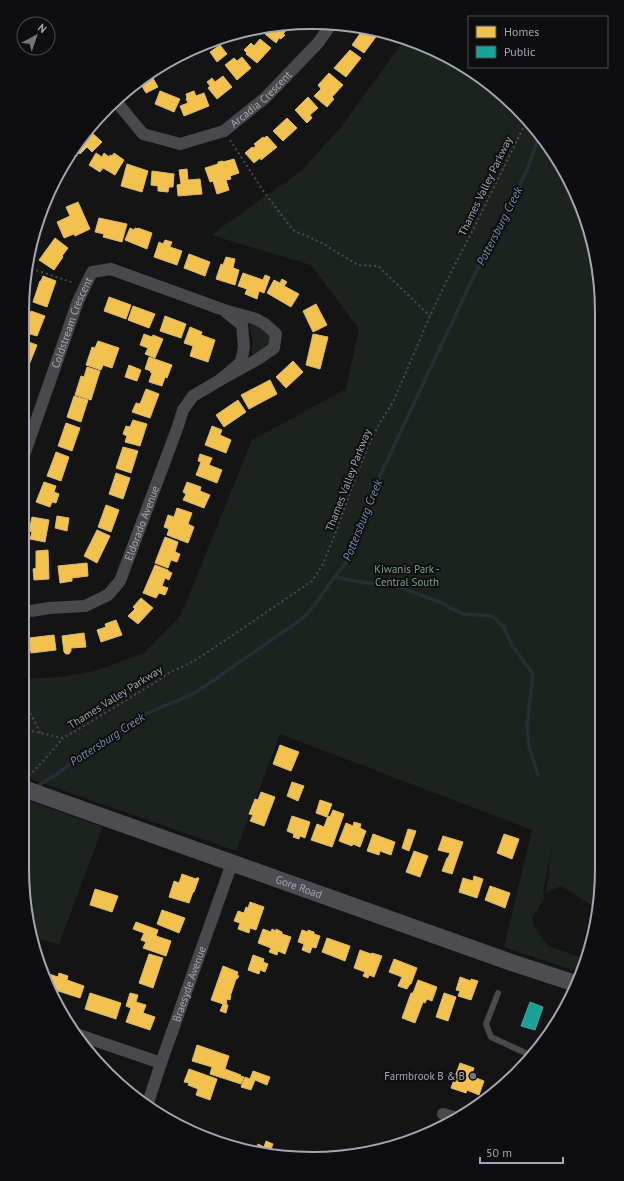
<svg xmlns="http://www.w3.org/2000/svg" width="624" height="1181" viewBox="0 0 624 1181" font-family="'PT Sans',sans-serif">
<rect width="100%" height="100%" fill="#141414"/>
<path fill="#1c231e" d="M405,39l35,13 63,42 39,42 38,65 19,73 2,614 -4,24 -7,-8 -29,-18 -15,7 6,-47 -9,46 2,5 -13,22 6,14 10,13 38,13 -5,14 -77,-26 28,-117 -252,-96 -44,117 -214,-75v-158l3,1 1,60 35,-2 34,-6 49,-18 37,-38 71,-175 94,-51 13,-60 -48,-64 -100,-30 90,-64 40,-44z
M255,323l13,7 4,8 -3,7 -13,10 -4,-1c-1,-4 0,-7 1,-11 0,-5 -2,-9 -4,-14l2,-4z
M26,800l77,27 -44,117 -26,-6 -11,-69v-66z"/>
<path fill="#f2c14e" stroke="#dbb96d" d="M284,24l4,4 -5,6 2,1 -4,4 -2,-1 -3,5 -11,-9 8,-9z
M364,28l8,1 6,5 -14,19 -12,-8z
M260,39l11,9 -14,15 -11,-9 1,-1 -3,-3 7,-7 3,3z
M220,45l7,9 -10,8 -7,-10z
M350,50l11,8 -15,19 -12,-9z
M242,57l9,11 -14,12 -12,-15 9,-7 3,3z
M152,72l1,2 -2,1 7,12 -12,6 -7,-12z
M329,73l14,12 -11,12 2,2 -7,8 -13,-11 7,-7 -3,-4z
M223,76l9,11 -15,12 -9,-11 2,-2 -3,-4 5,-4 3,4z
M160,91l20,8 -6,13 -19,-8z
M194,91l2,5 8,-3 5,13 -25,10 -4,-10 8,-3 -2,-4 1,-1 -1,-4z
M308,97l10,11 -8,7 2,3 -5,5 -12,-13z
M287,118l10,10 -14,13 -10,-10z
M88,129l14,13 -10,10 -5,-5 -7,7 -6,-6 8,-13z
M267,136l10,11 -16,13 -1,-2 -6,5 -9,-10 7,-6 1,1 3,-2 -2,-2 9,-7 1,1z
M96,153l6,4 2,-4 5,4 1,-2 2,1 2,-3 10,7 -9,15 -12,-7 -3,4 -11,-7z
M234,159l5,14 -9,3 1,3 -5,1 3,10 -12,4 -4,-13 -3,1 -5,-14 13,-4v-2l5,-1v1z
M127,164l21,7 -6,21 -21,-6z
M187,169l1,11 12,-1 2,15 -24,2 -1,-11 4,-1 -2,-14z
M152,171l22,3 -1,13h-4l-1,5 -10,-1v-5l-7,-1z
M78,202l12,27 -15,7 -1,-2 -10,4 -7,-16 13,-6 -4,-9z
M99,218l28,6 -5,18 -19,-5 1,-3 -9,-2z
M130,228l4,2 1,-2 3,1v-1l14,5 -5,16 -22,-9z
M55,238l13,10 -6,8 1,1 -9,13 -15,-10z
M165,240l7,2 -2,5 12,4 -5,14 -23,-8 5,-15 4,2z
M189,254l21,8 -5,14 -21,-8z
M226,257l9,2 -2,9 6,2 -4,15 -19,-6 5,-15 2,1z
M243,273l20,7 2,-5 5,2 -6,16 -5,-2 -2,8 -12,-5 2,-5 -9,-3z
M43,276l13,5 -9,26 -14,-5 7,-21h1z
M282,279l5,3 -3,4 15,8 -8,13 -24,-14 7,-13 6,3z
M109,297l22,8 -5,14 -22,-8z
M316,304l11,21 -14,7 -10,-21z
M133,306l22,8 -6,14 -21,-8z
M31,311l14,5 -8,20 -14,-4z
M165,316l21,8 -5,14 -21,-7z
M190,327l12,5 -1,3 14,5 -7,22 -18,-6 3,-10 -9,-3z
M144,334l8,3 1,-2 10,4 -8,19 -10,-4 3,-6 -8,-3z
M313,334l15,3 -8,32 -14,-4z
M23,340l14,5 -8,20 -6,-2z
M98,341l21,7 -7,20 -9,-3 -2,5 -15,-5 6,-18 3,1z
M149,357l23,8 -5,13 -2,-1 -3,9 -13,-4 3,-9 -2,-1 1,-1 -6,-2z
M293,361l10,11 -17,16 -10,-11z
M129,365l12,5 -4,11 -12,-4z
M87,367l13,4 -9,29 -16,-5 6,-19 3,1z
M23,372l3,2 -3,10z
M270,380l7,14 -28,15 -8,-14z
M146,389l13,5 -9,24 -18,-6 4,-9 4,1z
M74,396l14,4 -7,22 -14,-5z
M238,400l8,12 -22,15 -8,-12z
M133,420l14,4 -7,22 -15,-4 2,-6 -4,-2 3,-8 4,1z
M66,423l14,5 -8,23 -14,-5z
M212,426l10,4 -2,5 11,5 -5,13 -21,-8z
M123,447l15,4 -7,22 -15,-5z
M56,452l13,5 -8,24 -14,-5z
M200,454l12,4 -3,7 13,5 -5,13 -21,-8 5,-13 -3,-1z
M116,473l14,5 -7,21 -14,-5z
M44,482l12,4 -2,6 5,2 -3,9 -4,-1 -2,5 -14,-5z
M187,482l14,5 -1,4 10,4 -6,13 -21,-8 3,-6 -3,-2z
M106,505l13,5 -8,22 -13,-5z
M177,508l15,5 -4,11 6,3 -6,16 -21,-8 2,-6 -5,-2 4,-12 6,2z
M57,516l12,2 -2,13 -12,-3z
M32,517l17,3 -4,22 -15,-3 2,-7 -3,-1z
M97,530l13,6 -13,27 -13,-7z
M165,537l13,5 -3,10 5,2 -3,8 -6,-2 -3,8 -13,-5z
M48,550l1,29 -15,1 -1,-11 3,-1v-17z
M87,563l1,13 -16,2v3l-12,2 -2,-17z
M155,565l13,5v1l4,2 -3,7 -4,-2 -3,8 6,2 -3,7 -6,-2 -3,5 -13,-5z
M141,598l12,10 -15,16 -10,-8 7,-7 -2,-2z
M116,620l6,15 -21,7 -4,-12 9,-3 -1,-3z
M84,633l2,14 -15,1v3l-2,3h-3l-2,-2 -2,-16z
M54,635l2,15 -25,3 -2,-15z
M280,745l19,7 -8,19 -18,-7z
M292,782l12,4 -6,15 -11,-5z
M261,792l14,5 -11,29 -14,-5 3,-6 -4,-1 6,-15 3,1z
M320,800l12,4 -5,13 -11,-4z
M333,810l11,4 -12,33 -21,-7 6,-16 7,3 4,-11 2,1z
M292,816l18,6 -5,16 -5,-2 -1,3 -6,-2 1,-3 -7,-3z
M354,822l7,2 -1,4 6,3 -6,16 -7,-3 -1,2 -13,-5 7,-18 7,3z
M408,829l8,2 -7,20 -7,-3z
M373,834l22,8 -4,13 -11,-4 -1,4 -12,-4z
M504,834l15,5 -7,20 -15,-6z
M443,836l20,6 -11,32 -10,-3 5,-13h1l2,-5 -12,-3z
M414,851l14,5 -8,21 -14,-5z
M182,874l14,5v-1h3l-5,14h-1l-4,11 -20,-6 5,-16 5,2z
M474,876l9,3 -6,19 -18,-6 4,-14 10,3z
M490,886l20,7 -5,15 -20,-8z
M95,889l23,7 -6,16 -22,-7z
M250,902l14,5 -8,23 -6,-2 -1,5 -11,-4 2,-6 -6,-2 4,-10 6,2 2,-6 2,1z
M162,910l23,8 -6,15 -22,-9z
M136,922l22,8 -2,6 15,5 -5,15 -23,-8 3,-6 -5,-2 3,-7 -11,-4z
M263,929l8,3 1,-3 4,2v-2l6,3v2l9,3 -6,17 -7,-3 -1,4 -8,-3 2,-4 -13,-5z
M302,930l6,2v-2l6,2v2l6,2 -4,12 -4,-1 -2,6 -8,-3 2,-6 -6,-2z
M327,938l23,8 -5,15 -23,-9z
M360,950l11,4 1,-1 10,3 -8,21 -5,-2 -1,3 -5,-2 2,-4 -11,-4z
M149,954l14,4 -10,30 -14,-5z
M253,955l11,4 -1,3 5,2 -3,8 -5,-2 -1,4 -11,-4z
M394,959l23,9 -6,16h-1l-3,5 -9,-3 4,-9 -13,-5z
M223,966l15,6 -1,3 2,1 -2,3h-1l-5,15h-1l1,1 -1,5 -3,-1 -1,5 2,1 -2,8 -6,-2 3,-7 -12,-4z
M43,972l15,5 1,-4 9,3 -1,4 17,6 -4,12 -28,-9z
M460,977l11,4v-2l7,2 -7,19 -13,-4 2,-5 -4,-1z
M418,980l19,7 -5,14 -5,-2 -2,4 -2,-1 -8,21 -13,-5 9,-25h2z
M90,993l31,10 -5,16 -31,-10z
M130,993l8,2 -2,7 10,3 -3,8 12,4 -5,13 -24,-8 5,-14 -5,-2z
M444,993l12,4 -8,24 -12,-4z
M197,1045l32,11 -4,13 16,6 -1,1 4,1 -3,7 -31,-10 2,-7 -20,-6z
M460,1063l14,5 -3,8 13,5 -5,14 -12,-5 -1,3 -15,-5z
M189,1069l28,10 -7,21 -14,-5 2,-6 -10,-4 1,-2 -5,-1z
M253,1071l17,6 -3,8 -12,-5 -4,10 -10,-3 4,-10 5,2z
M210,1134l11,4 -1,3 -11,-5z
M266,1141l7,3 -3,8 -14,-1 2,-7 6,3z"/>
<path fill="#17a398" stroke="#41a4a1" d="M530,1002l13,5 -8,23 -14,-4z"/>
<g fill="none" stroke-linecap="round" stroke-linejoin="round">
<path stroke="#272d36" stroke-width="3.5" d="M335,577l31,6 27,2 47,17 22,12 30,2 11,10 9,19 21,29 -6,52 2,21 9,28
M36,787l19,-12 83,-58 57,-24 111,-77 44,-59 27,-75 94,-200 56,-112 13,-36"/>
<path stroke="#4a4a4f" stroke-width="2" stroke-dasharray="2 3" stroke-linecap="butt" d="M230,140l34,52 29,38 29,13 36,22 20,1 52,50
M27,267l47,16
M22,695l1,4 18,35
M22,729l41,9 9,-5 84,-51 11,-8 27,-13 36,-24 82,-56 11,-17 14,-35 14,-39 15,-39 12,-25 16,-26 36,-84 15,-32 28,-54 54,-110
M29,776l16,-17 18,-21"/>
<path stroke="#48484d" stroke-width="6" d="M498,993l-12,31 5,13 41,19"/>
<g stroke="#48484d" stroke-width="12">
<path id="s1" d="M115,100l28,34 37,10 44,-13 41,-33 53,-55 14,-20"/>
<path id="s2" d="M22,461l56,-160 14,-29 19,-3 113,41 32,9 9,5 11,10 -2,14 -16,11 -38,21"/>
<path id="s3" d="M22,610l9,1 18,-3 36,-2 23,-11 12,-14 57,-152 6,-19 10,-14 27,-16 21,-18 3,-15 -2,-22 -16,-13"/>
<path d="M76,1034l85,29"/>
<path id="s4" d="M147,1106l14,-43 71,-200"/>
<path d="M443,1114l11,3"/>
</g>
<path stroke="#4c4c51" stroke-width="17" id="s5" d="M22,788l488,174 67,22"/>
</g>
<circle fill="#72737d" stroke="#0e0e10" stroke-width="1.5" cx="473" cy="1076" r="4"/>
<g text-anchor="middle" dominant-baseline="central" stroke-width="4" stroke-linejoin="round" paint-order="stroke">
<g font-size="11" fill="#a4a6b6" stroke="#0e0e10">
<text stroke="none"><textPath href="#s1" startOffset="177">Arcadia Crescent</textPath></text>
<text transform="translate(485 186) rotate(-64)">Thames Valley Parkway</text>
<text stroke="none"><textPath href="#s2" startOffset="147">Coldstream Crescent</textPath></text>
<text transform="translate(348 480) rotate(-69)">Thames Valley Parkway</text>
<text stroke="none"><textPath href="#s3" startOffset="169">Eldorado Avenue</textPath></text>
<text transform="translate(115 697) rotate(-32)">Thames Valley Parkway</text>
<text stroke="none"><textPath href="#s5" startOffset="294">Gore Road</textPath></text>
<text stroke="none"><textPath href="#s4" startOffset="129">Braesyde Avenue</textPath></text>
</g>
<g font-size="11" fill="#7aa283" stroke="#0e0e10">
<text x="407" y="569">Kiwanis Park -<tspan x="407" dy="13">Central South</tspan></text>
</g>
<g font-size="11" fill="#a4a6b6" stroke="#0e0e10" text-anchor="end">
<text x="465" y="1076">Farmbrook B &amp; B</text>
</g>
<g font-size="12" font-style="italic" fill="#798eb3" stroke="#0e0e10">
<text transform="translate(499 226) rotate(-63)">Pottersburg Creek</text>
<text transform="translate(362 520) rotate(-68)">Pottersburg Creek</text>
<text transform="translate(107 739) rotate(-33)">Pottersburg Creek</text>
</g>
</g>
<path d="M0 0H624V1181H0ZM312 29H312A283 283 0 0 1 595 312V869A283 283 0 0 1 312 1152H312A283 283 0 0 1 29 869V312A283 283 0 0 1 312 29Z" fill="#0e0e10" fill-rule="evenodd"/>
<path fill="none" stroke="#a4a6b6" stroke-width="2" d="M312 29H312A283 283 0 0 1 595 312V869A283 283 0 0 1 312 1152H312A283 283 0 0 1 29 869V312A283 283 0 0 1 312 29Z"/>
<rect x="468" y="16" width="140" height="52" fill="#0e0e10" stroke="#4a4b52"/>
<rect x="476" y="26" width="20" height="12" fill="#f2c14e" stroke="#4a4b52"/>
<text x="504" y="36" font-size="12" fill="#a4a6b6">Homes</text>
<rect x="476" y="46" width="20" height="12" fill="#17a398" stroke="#4a4b52"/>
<text x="504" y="56" font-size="12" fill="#a4a6b6">Public</text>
<g transform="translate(36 36) rotate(40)"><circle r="19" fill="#0e0e10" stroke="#4a4b52"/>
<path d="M0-3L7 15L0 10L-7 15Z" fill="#72737d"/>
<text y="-6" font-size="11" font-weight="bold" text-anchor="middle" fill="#a4a6b6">N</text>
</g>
<path d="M480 1157v6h83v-6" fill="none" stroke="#a4a6b6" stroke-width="2"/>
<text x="486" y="1157" font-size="12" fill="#a4a6b6" stroke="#0e0e10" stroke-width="3" paint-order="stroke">50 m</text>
</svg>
